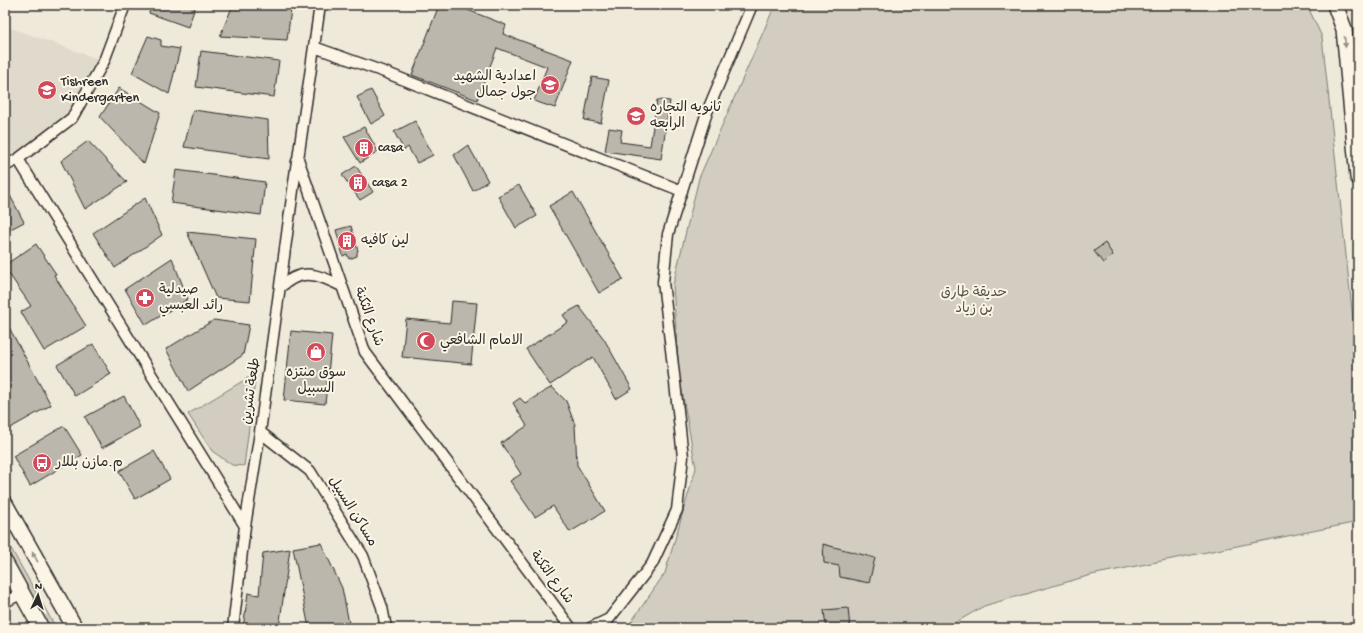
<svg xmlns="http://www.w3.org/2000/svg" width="1363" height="633" viewBox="0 0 1363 633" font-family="'Gochi Hand','Playpen Sans Arabic',sans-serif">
<rect width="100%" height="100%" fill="#efe9da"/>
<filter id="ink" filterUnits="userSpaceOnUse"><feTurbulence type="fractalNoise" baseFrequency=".025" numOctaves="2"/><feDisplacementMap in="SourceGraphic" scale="8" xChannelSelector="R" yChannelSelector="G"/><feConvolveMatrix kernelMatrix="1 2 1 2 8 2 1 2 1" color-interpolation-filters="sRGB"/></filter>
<g filter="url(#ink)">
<path fill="#e0dacc" d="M5,26l99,35 -32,57 -67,48z"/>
<path fill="#d2cdc0" stroke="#7e7c76" d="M775,5h532l15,32 36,327v146l-5,13 -262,52 -107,31 -38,22h-319l38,-55 31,-105 -17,-93 -6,-90 26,-107z
M256,373l-12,93 -12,-1 -20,-14 -24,-37z
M5,538l51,90h-7l-44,-77z"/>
<path fill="#bcb7ac" stroke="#2b2b2b" d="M152,5h44l-8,22 -39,-14z
M233,5h28l30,4 -4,31 -67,-4z
M439,5h16l51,20 -3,9 70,26 -18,48 -21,-7 13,-34 -50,-19 -20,52 -65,-25z
M148,36l13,4v6l19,3 -11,45 -37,-21z
M201,51l78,10 -5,36 -78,-10z
M592,77l17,3 -8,43 -17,-3z
M119,88l41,25 -16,51 -44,-47z
M371,90l14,26 -14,8 -14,-27z
M657,100l13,1 -9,58 -56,-8 4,-23 13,2 -2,12 30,4z
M193,110l75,10 1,39 -85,-12z
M415,121l18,34 -16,8 -9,-16 -4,3 -10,-18z
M364,127l14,24 -18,12 -16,-26z
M88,141l39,41 -42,27 -24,-48z
M468,145l20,36 -15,10 -19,-36z
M356,166l17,26 -13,8 -18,-25z
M176,170l89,12 -4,33 -90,-12z
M519,185l18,31 -21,12 -18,-32z
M5,186l19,36 -19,10z
M573,192l50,87 -24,14 -50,-87z
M145,198l17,37 -47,33 -22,-35z
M351,226l7,25 -1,1v4l-8,3 -2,-5 -4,2 -7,-26z
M187,232l69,7 -6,62 -34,-3z
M1105,243l8,12 -10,8 -9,-12z
M36,244l20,30 -2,1 32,51 -42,25 -23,-39 10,-6 -26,-38v-3z
M172,258l16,41 -42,26 -21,-36z
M452,301l25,2 -6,61 -69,-7 4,-38 44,4z
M579,306l25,33 28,50 -16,10 -23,-42 -43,28 -24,-36 42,-27 -5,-7z
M5,320l46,85 -46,26z
M214,320l35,5 -6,30 -55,36 -22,-42z
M291,331l41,4 -7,69 -41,-4z
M93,344l18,30 -36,22 -18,-31z
M552,387l14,14 9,24 2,40 28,46 -35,21 -17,-26 -18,11 -25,-36 11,-7 -20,-31 26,-17 -14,-23 7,-5 5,5z
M124,396l16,31 -38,21 -17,-31z
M64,426l18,29 -52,31 -17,-30z
M154,451l16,28 -35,20 -16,-28z
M321,543l21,45 8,40h-41l-16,-80z
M823,544l52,14 -6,25 -29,-6 -1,-11 -15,-3z
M290,549l-11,79h-36l5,-35 11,2 4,-42z
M848,608l2,20h-24l-2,-18z"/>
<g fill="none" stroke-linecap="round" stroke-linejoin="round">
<g stroke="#2b2b2b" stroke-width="13">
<path id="street" d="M320,5l-22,154 67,193 206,276
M314,47l73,26 295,118
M18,159l227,367
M5,166l13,-7 54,-41 32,-57 21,-56
M280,287c5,-3 10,-8 16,-10 15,-7 32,3 46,9
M260,432l50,39 53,85 19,51 4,21
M5,602l17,-9
M233,628l12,-102 15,-94 37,-271
M590,628l19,-9 43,-55 25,-54 6,-53 -8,-74 -12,-101 5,-48 39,-122 45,-107"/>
</g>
<g stroke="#2b2b2b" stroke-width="18">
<path id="secondary" d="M1335,5l9,24 14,148
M5,504l70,124
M5,563l36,65"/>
</g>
<use href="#street" stroke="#fcf5e5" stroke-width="10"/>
<use href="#secondary" stroke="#fcf5e5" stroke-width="15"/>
</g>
<defs><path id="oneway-solid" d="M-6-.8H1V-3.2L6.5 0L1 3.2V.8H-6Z"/></defs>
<g fill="#949088">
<use href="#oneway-solid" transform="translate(1345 42) rotate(85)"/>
<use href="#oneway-solid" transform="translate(35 557) rotate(-119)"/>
</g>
</g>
<defs>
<g id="school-disc" transform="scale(1)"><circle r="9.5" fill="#d1495b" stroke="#fcf5e5"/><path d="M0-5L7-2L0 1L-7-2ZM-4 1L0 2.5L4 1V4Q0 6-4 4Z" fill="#fff"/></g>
<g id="building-disc" transform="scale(1)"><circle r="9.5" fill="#d1495b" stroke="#fcf5e5"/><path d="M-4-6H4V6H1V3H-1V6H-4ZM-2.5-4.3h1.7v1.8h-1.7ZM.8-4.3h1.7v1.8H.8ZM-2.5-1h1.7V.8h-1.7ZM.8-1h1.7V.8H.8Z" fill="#fff"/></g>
<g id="pharmacy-disc" transform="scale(1)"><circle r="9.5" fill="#d1495b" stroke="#fcf5e5"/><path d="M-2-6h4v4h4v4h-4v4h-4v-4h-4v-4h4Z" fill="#fff"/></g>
<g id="mosque-disc" transform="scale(1)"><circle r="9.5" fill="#d1495b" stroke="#fcf5e5"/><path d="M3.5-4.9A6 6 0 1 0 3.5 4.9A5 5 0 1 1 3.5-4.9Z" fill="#fff"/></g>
<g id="shop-disc" transform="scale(1)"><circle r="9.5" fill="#d1495b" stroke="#fcf5e5"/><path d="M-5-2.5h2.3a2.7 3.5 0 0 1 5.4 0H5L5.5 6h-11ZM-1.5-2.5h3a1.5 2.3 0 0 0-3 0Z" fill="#fff"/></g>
<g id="bus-disc" transform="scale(1)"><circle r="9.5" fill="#d1495b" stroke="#fcf5e5"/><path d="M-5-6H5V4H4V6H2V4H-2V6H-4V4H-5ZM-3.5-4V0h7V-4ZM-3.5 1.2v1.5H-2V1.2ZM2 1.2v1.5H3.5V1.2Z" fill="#fff"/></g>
</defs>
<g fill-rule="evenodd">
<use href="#school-disc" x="550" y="85"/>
<use href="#school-disc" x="47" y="90"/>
<use href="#school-disc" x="636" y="116"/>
<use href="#building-disc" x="364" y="148"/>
<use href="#building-disc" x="358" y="183"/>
<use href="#building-disc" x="347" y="241"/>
<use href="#pharmacy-disc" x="145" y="298"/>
<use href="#mosque-disc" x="426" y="341"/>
<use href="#shop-disc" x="316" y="352"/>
<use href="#bus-disc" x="42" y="463"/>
</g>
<g text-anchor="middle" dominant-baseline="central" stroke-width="4" stroke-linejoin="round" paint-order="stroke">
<g font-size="14" fill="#2b2b2b" stroke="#fcf5e5" text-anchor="start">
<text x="536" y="77" text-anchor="end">اعدادية الشهيد<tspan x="536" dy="16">جول جمال</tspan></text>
<text x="61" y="82">Tishreen<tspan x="61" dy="16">Kindergarten</tspan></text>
<text x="650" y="108">ثانويه التجاره<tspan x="650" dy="16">الرابعه</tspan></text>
<text x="378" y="148">casa</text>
<text x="372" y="183">casa 2</text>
<text x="361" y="241">لين كافيه</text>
<text x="159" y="290">صيدلية<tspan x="159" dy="16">رائد العبسي</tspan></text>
<text x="440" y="341">الامام الشافعي</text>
<text x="316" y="373" text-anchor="middle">سوق منتزه<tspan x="316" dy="16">السبيل</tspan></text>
<text x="56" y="463">م.مازن بللار</text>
</g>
<g font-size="14" fill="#555450" stroke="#fcf5e5">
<text x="974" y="293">حديقة طارق<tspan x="974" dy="16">بن زياد</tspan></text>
</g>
<g font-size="14" fill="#2b2b2b" stroke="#fcf5e5">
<text transform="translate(368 317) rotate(70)">شارع الثكنة</text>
<text transform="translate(252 391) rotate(-82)">طلعة تشرين</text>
<text transform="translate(352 512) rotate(58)">مساكن السبيل</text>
<text transform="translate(551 578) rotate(53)">شارع الثكنة</text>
</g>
</g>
<rect width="1363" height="633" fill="none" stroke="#fcf5e5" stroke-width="20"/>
<rect x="10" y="10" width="1343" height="613" fill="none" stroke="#2b2b2b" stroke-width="1.5" filter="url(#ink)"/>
<g transform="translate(38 595) rotate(4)" stroke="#fcf5e5" stroke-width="3" paint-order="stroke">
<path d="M0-3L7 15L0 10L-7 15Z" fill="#2b2b2b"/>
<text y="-6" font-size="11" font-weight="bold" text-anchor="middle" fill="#2b2b2b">N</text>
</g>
</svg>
